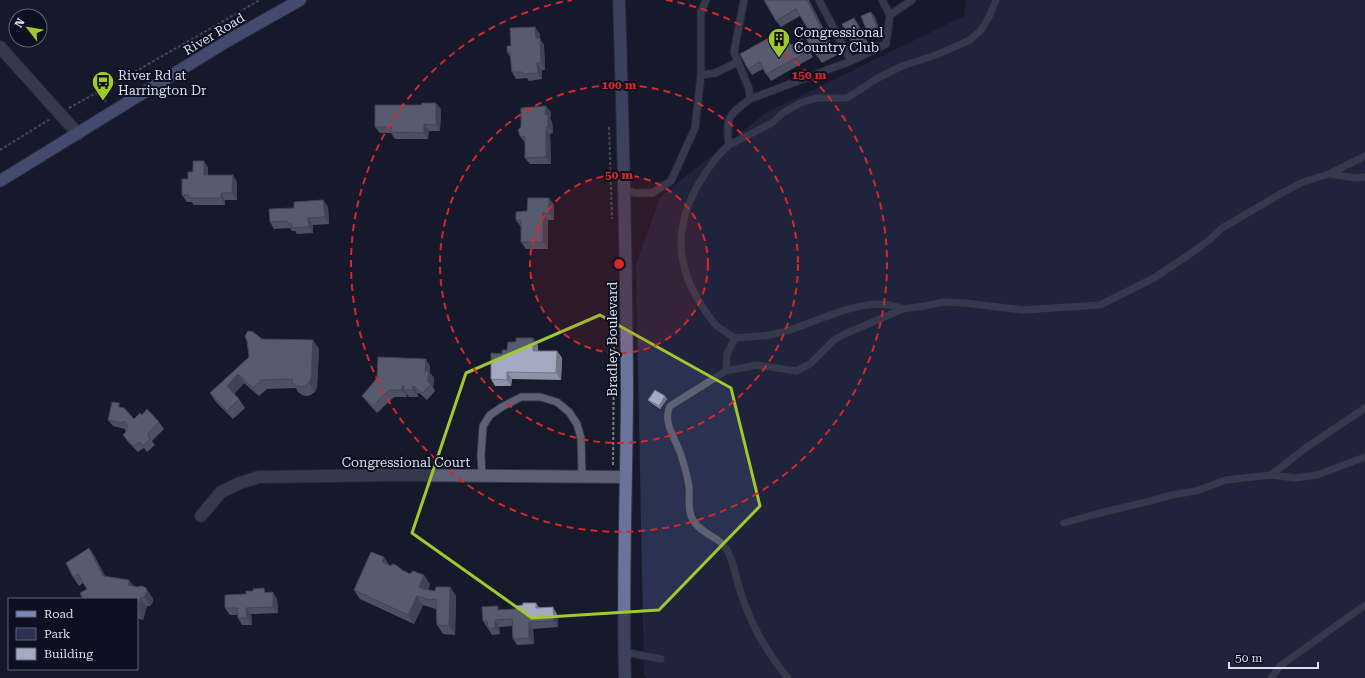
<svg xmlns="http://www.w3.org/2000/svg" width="1365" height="678" viewBox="0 0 1365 678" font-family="'Roboto Serif',serif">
<rect width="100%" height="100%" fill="#161a2b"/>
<path fill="#2b3151" d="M966,0h399v678h-717l-4,-2 -8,-412 25,-68 105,-83 198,-97z"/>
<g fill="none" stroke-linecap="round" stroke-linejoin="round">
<g stroke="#333543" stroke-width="9">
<path id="lane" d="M744,0l-10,52 15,37 1,10 101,-38 35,-17 4,-29 -8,-15
M819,0l32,61
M890,15l22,-15
M701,75l14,-2 23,-11
M750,99c-21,16 -25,18 -21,46 -13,11 -21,23 -30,38 -22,39 -25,75 -2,115 6,10 12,20 20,28 5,4 12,8 18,12l-8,16 -1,17 -56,35c-8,16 6,33 11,49 3,10 7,22 8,32 1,11 -2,24 4,33 8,15 28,16 35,32 6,12 8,26 12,38 10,33 26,62 48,88
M729,145l43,-22 11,-10 19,-11 15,-4h30l31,-20 24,-12 34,-11 34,-15 11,-10 8,-13 7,-17
M1329,174l27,4 9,-1
M624,189l11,4h17l19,-12 24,-53 6,-53v-63l5,-12
M735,338c13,-1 27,-1 40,-4 38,-8 89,-42 128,-25
M726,371l31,-6 39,6 14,-7 24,-24 11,-6 58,-25 22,-3 18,-4 22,1 58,7 77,-5 54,-27 36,-24 19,-14 13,-12 60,-35 21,-11 26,-8 36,-18
M1271,475l36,-28 58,-39
M482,476l-1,-21 2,-29 7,-11 12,-8 19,-10h19l17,5 12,10 8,12 4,14 1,39
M1064,523l32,-9 54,-13 22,-6 24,-4 30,-11 45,-5 24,3 22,-3 48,-18
M624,652l37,7
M1271,678l9,-12 85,-61"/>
</g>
<g stroke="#333543" stroke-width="14">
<path id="street" d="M0,47l78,87
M201,516l20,-24 19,-9 19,-6 138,-2 228,2"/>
</g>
<g stroke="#333543" stroke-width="14">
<path id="secondary" d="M619,0c4,127 7,254 8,382 0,98 -5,197 -2,296"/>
</g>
<g stroke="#333543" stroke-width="14">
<path id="primary" d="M0,181l229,-141 71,-40"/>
</g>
<path stroke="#7a7e8c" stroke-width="2" stroke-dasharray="3 2" stroke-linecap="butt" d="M100,91l6,11
M69,108l76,-42 115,-66
M609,127l3,92
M0,150l50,-31
M613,465l1,-120"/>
<use href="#lane" stroke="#5c6176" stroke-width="7"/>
<use href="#street" stroke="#5c6176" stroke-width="12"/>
<use href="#secondary" stroke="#6a739b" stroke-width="12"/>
<use href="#primary" stroke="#7985bf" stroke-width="12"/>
</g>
<path fill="#8d92a6" d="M809,0l28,55 -15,8 -5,-7 -6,-22 -11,-18 -19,11 -5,-6z
M871,12l4,5 5,14 -10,4 -3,-4z
M857,22l11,21 -11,7 -4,-5z
M540,34v5l4,6 1,25h-3v9l-13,2 -2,-3 -11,1 -4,-7 -2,-15 -3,-5 4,-6z
M787,37l4,8 16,1 6,11 -42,24 -8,-12 -11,6 -4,-6z
M441,109l-1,22h-11l-1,8h-33l-4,-6h-11l-5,-6z
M551,112l-1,7 2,3 1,11 -3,1 1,30h-21l-5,-6v-15l-5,-7z
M204,161l4,7v7l29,7v18h-12v5h-31l-2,-3h-5l-5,-7 6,-16 5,-7z
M323,200l5,7 1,17 -16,1v8l-16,1 -2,-3h-3l-2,-3 -16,1 -4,-7 24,-14z
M554,204v16h-6v29h-22l-5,-7v-15l-5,-7 11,-9z
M262,339l57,10 -2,38 -2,5 -4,3 -4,1 -5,-1 -4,-3 -2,-4 -29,1 -8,7 -15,-13 -10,11 5,5 6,9 -12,11 -17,-17 -6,-9 39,-36z
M538,345v6h19l5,7 -1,22 -49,-1 -1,7h-16l-4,-7 11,-25z
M430,366v7l4,5 -1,9 2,4 -8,9 -8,-7h-1v4h-9l-2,-3v3h-13l-17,16 -10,-11 -5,-6z
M665,396l2,3 -7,10 -10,-7 -2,-2z
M122,407l12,12 8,-4 17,7 5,7 -12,12 3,4 -8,7 -3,-4 -6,4 -10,-10 -5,-7 3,-3 -1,-3 -12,-3 -5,-6z
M89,548l6,9 10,19 29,10 18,11 1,2v3l-3,4h-3l-4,14 -6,-2v-19l-50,-10 -4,-6 -4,3 -6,-9z
M389,565l13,5 28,14 -2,6 7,1 15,-4 6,9 -1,39 -12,-1 -6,-9 -1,-16 -13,-4 -9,19 -54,-25 -6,-9z
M267,592l10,7 1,14 -27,1 1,11h-10l-4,-7v-3h-8l-5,-7 21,-14z
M536,603l3,5 18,6 1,13 -25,2 1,15 -17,1 -4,-6 -1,-13 -13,1 1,7 -8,1 -9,-14 33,-12 7,-4z"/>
<path fill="#737787" d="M807,0h2l28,55 -5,-6z
M871,12l4,5 5,14 -3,-4z
M854,18l3,4 11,21 -3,-4z
M535,27l5,7v5l4,6 1,25 -4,-7 -5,-25z
M802,39l5,7 6,11 -4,-6z
M537,63l5,7v9l-4,-6z
M436,103l5,6 -1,22 -4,-6z
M546,106l5,6 -1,7 2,3 1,11 -5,-6 -3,-12z
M424,124l5,7 -1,8 -4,-6z
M546,127l4,7 1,30 -5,-7z
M204,161l4,7v13l-4,-6z
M233,175l4,7v18l-5,-7z
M221,193l4,7v5l-4,-7z
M549,198l5,6v16l-5,-6z
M323,200l5,7 1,17 -4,-7z
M543,213l5,7v29l-5,-7z
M308,218l5,7v8l-4,-6z
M533,338l5,7 -1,12 -4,-6z
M313,340l6,9 -2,38 -2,5 -6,-9z
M557,351l5,7 -1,22 -5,-7z
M426,359l4,7v7l4,5 -1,9 -5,-7 -3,-9z
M507,372l5,7 -1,7 -4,-6z
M238,374l6,9 -11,12 -6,-9z
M402,386l5,8v3l-5,-7z
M413,386l5,7v4l-5,-7z
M665,396l2,3 -7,10 -1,-3z
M89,548l6,9 14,27 -6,-8z
M384,557l6,9 -8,-4z
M424,575l6,9 -5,12 -6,-9z
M129,580l6,8 -7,-3z
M450,587l6,9 -1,39 -6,-9z
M146,588l6,9 1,2v3l-3,4 -6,-9z
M273,592l4,7 1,14 -5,-6z
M417,596l6,9 -9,19 -6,-9z
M140,598l7,8 -4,14 -6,-9z
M536,603l4,6 -4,-1z
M553,607l4,7 1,13 -4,-6z
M246,608l5,6 1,11 -5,-7z
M495,620l4,7 1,7 -5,-6z
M529,622l4,7 1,15 -5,-6z"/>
<path fill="#a4aac1" stroke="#737787" d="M764,0h43l25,49 -15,7 -12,-19 6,-3 -15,-25 -20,12z
M871,12l6,15 -10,4 -6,-15z
M854,18l11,21 -12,6 -11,-21z
M535,27l1,11h4l1,25h-4l1,10 -14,1 -2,-2h-10l-2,-20h-3v-6h4l-1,-18z
M783,30l8,15 11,-6 7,12 -43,23 -6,-12 -12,7 -8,-15z
M422,103h14v22l-12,-1v9l-33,-1v-5h-16v-22h47z
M546,106l-1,9h3v12h-2v30l-21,1v-21l-5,-1 -2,-6 3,-3v-19z
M193,161h11v14h29l-1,18h-11v5h-32v-3h-7v-16h6v-7h5z
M528,198h21v16l-6,-1v29h-22v-22h-5v-8l11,-1z
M323,200l2,17 -17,1 1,9 -17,1v-4h-4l-1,-3 -17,1 -1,-13 25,-1v-6z
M248,331l5,1 9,7 51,1 -2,38 -2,5 -4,3 -4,1 -5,-1 -4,-3v-4l-31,1 -8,8 -15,-14 -11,12 12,13 -12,12 -17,-18 39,-36 -2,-16 -2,-5z
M516,338h17v13h24l-1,22 -49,-1v8l-16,-1v-26l11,1v-4h5l1,-8h8z
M378,357l48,2 -1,12h4l-1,9 -1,1 4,4 -9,8 -7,-6 -2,-1v4h-9v-4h-2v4h-13l-16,16 -11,-10 15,-18z
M655,390l10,6 -6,10 -11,-6z
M112,402l7,1v4l5,1 10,11 6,-6 2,2 5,-6 12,13 -11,12 2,5 -7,7 -4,-4 -6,4 -10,-11 3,-3 -1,-3 3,-3 -4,-5 -2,2 -14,-3z
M89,548l14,28 26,4 -1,5 9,2 5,-1 4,2 1,3 -1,3 -2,3 -4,1 -3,13v-12h-54l-3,-6 7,-4 -9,-15 -5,3 -7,-14z
M371,552l13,5 -2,5 9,4 1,-2 4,1 6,5 8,4 3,-3 11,4 -5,12 4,2 12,2 1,-4h14l-1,39 -12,-1 -1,-26 -6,1 -13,-4 -9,19 -54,-25z
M264,588l1,5 8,-1v15l-27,1 1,10h-9l-1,-10h-12v-13l21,-1v-3h7v-2z
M523,603h13v5l17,-1 1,14 -25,1v16l-16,1 -1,-20 -17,1v8h-7l-1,-7h-4l-1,-14 16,-1v4l18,-1v-3l7,-1z"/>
<path d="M0 0H1365V678H0ZM600,315l131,73 29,118 -101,104 -127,8 -120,-85 54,-160z" fill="#161a2b" fill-opacity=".55" fill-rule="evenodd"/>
<path fill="none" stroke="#9fca2c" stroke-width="3" stroke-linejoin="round" d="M600,315l131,73 29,118 -101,104 -127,8 -120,-85 54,-160z"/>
<circle cx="619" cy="264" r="89" fill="#d62828" fill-opacity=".12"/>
<g fill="none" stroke="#d62828" stroke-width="2" stroke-dasharray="7 5">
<circle cx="619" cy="264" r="89"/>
<circle cx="619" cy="264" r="179"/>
<path d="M666 0A268 268 0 1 1 572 0"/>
</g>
<defs>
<g id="building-pin" transform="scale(1.15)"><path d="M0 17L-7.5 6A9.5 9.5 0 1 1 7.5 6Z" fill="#9fca2c" stroke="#0d1021"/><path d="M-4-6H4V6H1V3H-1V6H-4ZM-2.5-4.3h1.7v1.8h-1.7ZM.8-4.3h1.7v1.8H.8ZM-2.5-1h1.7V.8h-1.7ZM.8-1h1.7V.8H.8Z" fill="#111"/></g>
<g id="bus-pin" transform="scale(1.15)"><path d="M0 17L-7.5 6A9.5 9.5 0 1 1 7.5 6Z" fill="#9fca2c" stroke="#0d1021"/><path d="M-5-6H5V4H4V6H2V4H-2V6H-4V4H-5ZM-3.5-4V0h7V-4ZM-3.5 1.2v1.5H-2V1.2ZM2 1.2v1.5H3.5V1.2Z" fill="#111"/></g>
</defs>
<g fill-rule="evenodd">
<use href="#building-pin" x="779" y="39"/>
<use href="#bus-pin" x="103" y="82"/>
</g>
<g text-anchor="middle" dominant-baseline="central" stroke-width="4" stroke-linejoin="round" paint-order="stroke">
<g font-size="13" fill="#dbdfeb" stroke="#0d1021" text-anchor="start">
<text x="794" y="32">Congressional<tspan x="794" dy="15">Country Club</tspan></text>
<text x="118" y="75">River Rd at<tspan x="118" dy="15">Harrington Dr</tspan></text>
</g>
<g font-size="13" fill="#dbdfeb" stroke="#0d1021">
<text transform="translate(214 34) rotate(-31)">River Road</text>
<text transform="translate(612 339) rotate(-90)">Bradley Boulevard</text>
<text x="406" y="462">Congressional Court</text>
</g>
</g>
<circle cx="619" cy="264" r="6" fill="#d62828" stroke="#0d1021" stroke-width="2"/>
<g font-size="12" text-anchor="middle" font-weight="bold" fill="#d62828" stroke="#0d1021" stroke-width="4" stroke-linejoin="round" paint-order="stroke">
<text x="809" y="79">150 m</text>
<text x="619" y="89">100 m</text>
<text x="619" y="179">50 m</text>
</g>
<rect x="8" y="598" width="130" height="72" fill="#0d1021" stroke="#5f6372"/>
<rect x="16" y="611" width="20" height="6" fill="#7985bf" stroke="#5f6372"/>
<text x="44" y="618" font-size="12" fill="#dbdfeb">Road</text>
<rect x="16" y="628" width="20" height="12" fill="#2b3151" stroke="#5f6372"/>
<text x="44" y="638" font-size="12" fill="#dbdfeb">Park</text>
<rect x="16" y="648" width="20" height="12" fill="#a4aac1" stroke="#5f6372"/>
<text x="44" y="658" font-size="12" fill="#dbdfeb">Building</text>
<g transform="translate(28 28) rotate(301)"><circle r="19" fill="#0d1021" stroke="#5f6372"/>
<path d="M0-3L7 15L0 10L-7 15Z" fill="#9fca2c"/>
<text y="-6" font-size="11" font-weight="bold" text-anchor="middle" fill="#dbdfeb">N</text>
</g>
<path d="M1229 662v6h89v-6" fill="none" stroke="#dbdfeb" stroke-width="2"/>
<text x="1235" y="662" font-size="12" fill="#dbdfeb" stroke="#0d1021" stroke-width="3" paint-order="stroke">50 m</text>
</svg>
